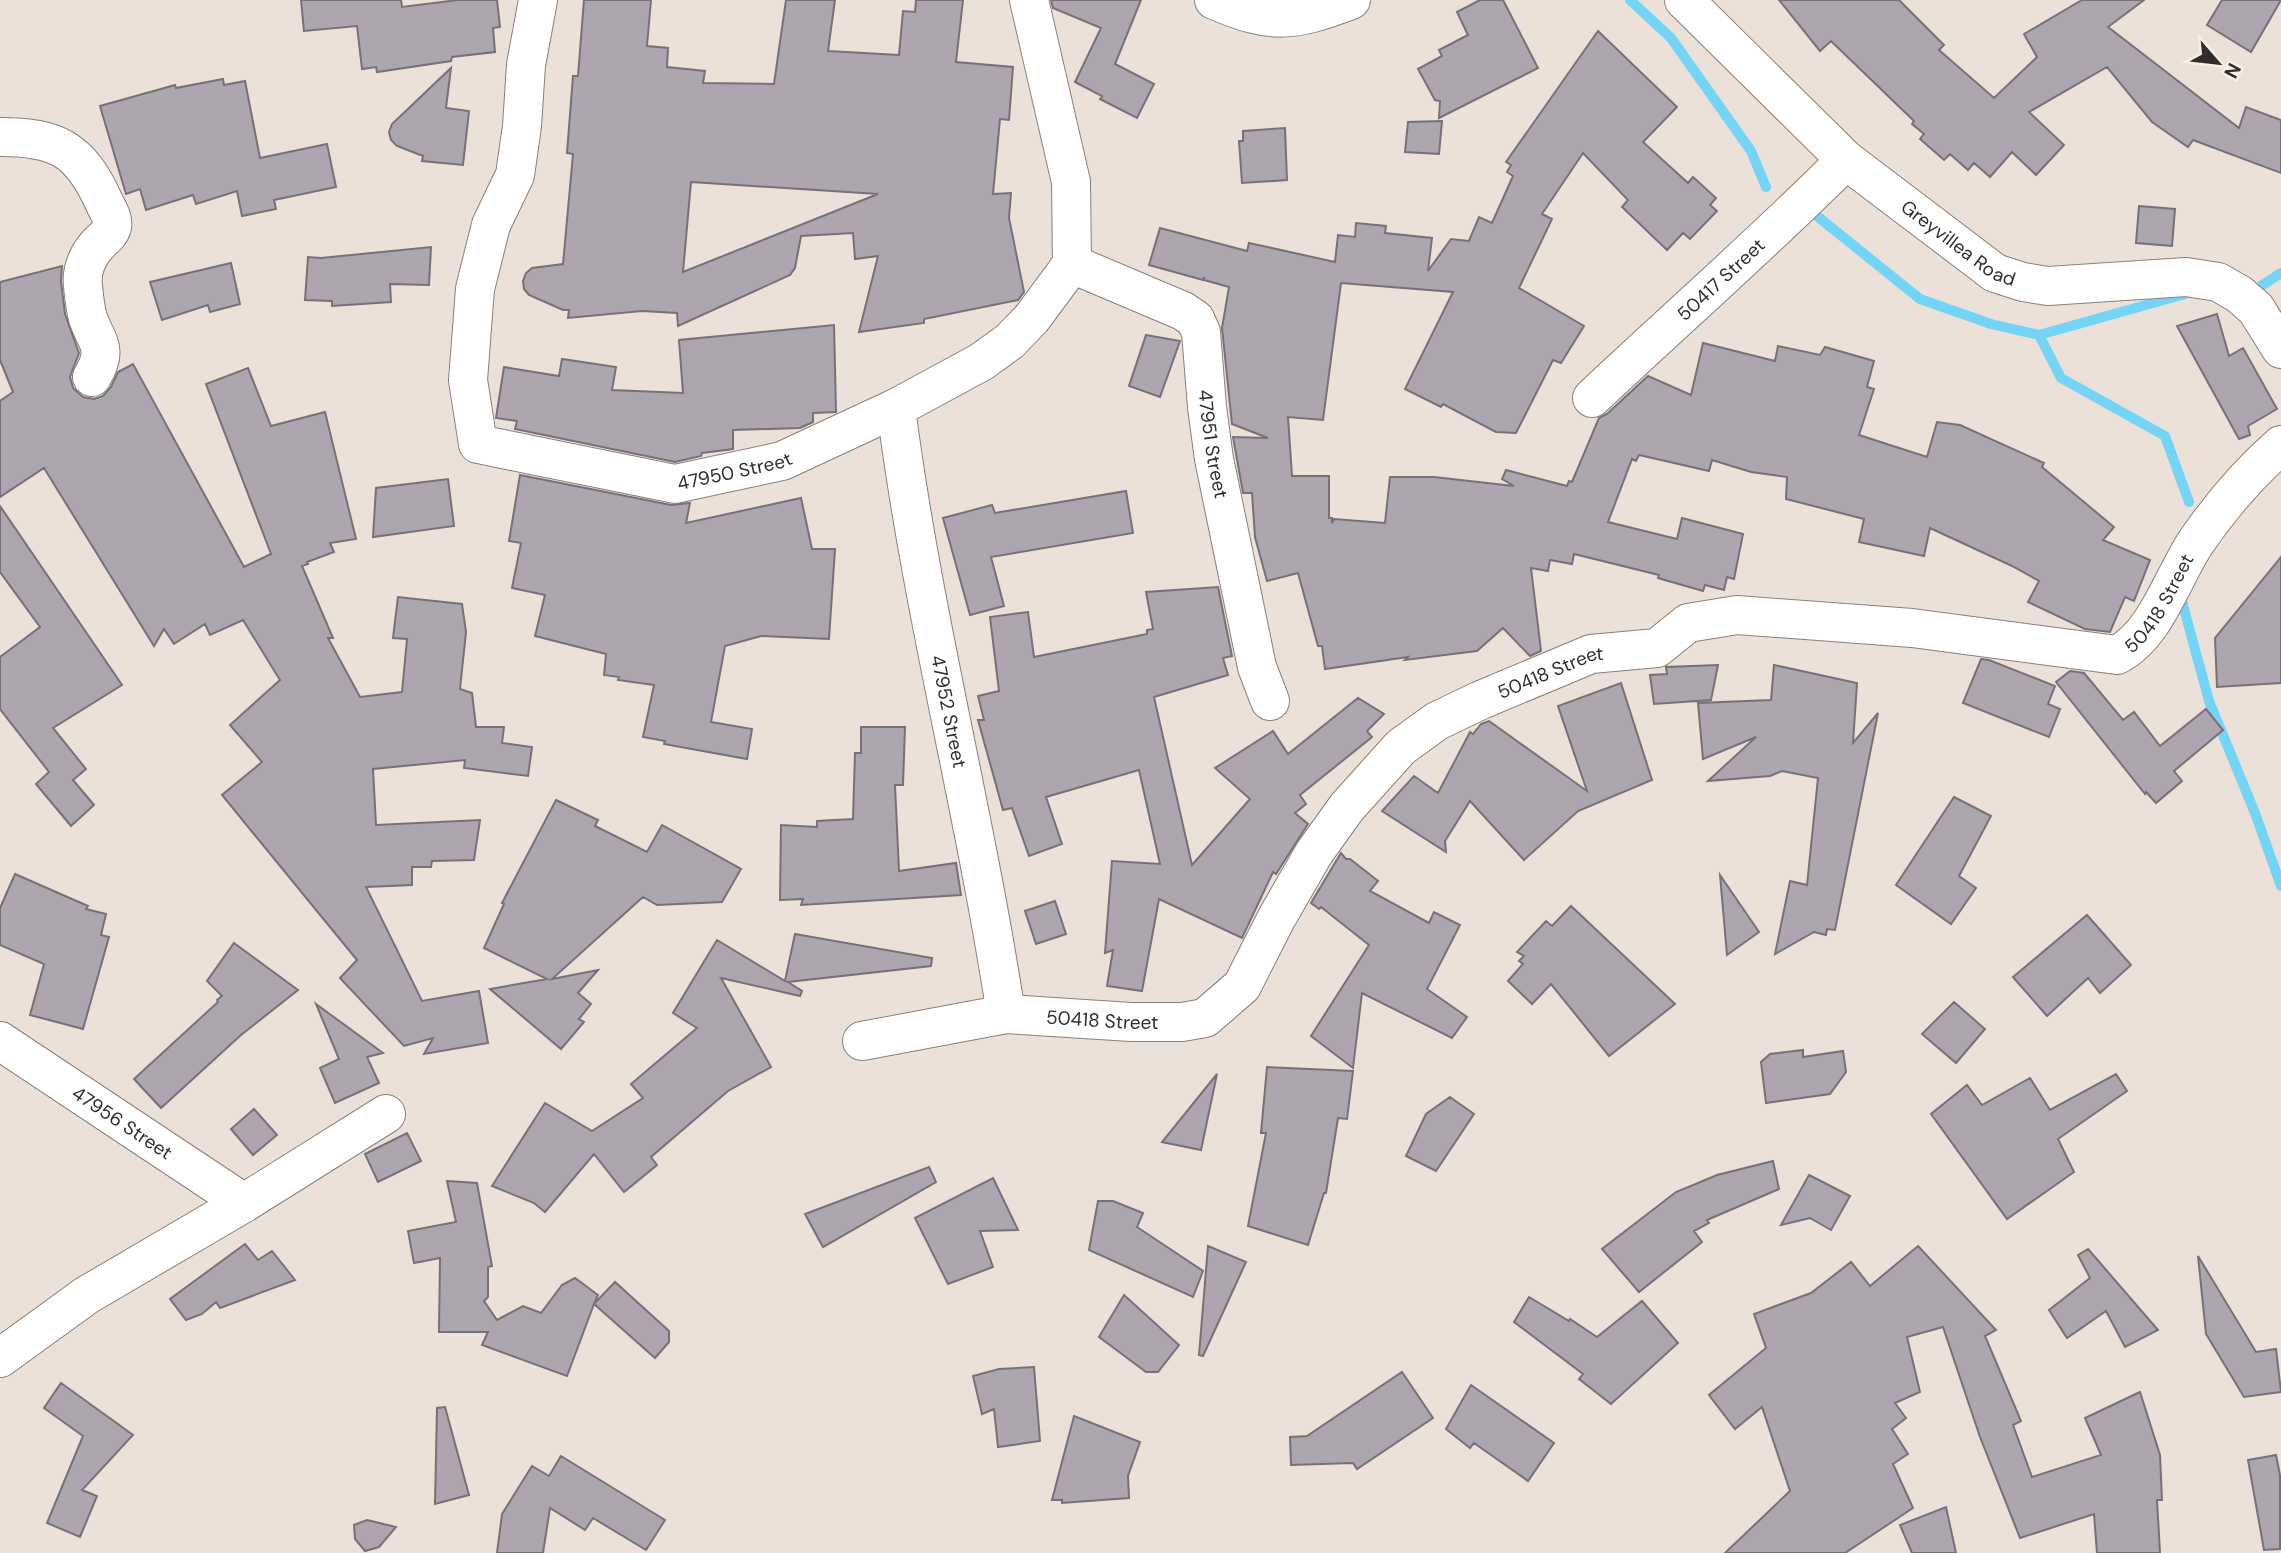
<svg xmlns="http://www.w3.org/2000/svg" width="2281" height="1553" viewBox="0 0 2281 1553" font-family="'DM Sans',sans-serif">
<rect width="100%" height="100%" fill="#ece1d9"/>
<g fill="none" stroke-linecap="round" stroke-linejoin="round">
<path stroke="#74d4f6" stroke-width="10" d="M1630,0l41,38 80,113 15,36
M1817,216l103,83 71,25 48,11 146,-41
M2255,290l26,-17
M2039,335l22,43 104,58 24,66
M2180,594l29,107 46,112 26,73"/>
</g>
<path fill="#ada6af" stroke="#777078" stroke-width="2" fill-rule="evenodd" d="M301,0h100l1,7 56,-7h39l3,27 -7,1 2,24 -43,5 -1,4 -74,11 -1,-5 -14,2 -5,-43 -53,5z
M584,0h67l-4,46 21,2 -1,19 38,4 -2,12 71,1 12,-84h49l-7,51 71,4 4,-44 12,1 1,-12h47l-7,62 57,5 -4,53 -9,-1 -7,75 18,-1 -2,25 15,74 -6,8 -94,19v4l-65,9 19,-76 -23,3 -2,-26 -52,3 -6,32 -5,7 -112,51 -1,-13 -35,-2 -74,7 1,-8h-6l-34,-15 -5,-6 -1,-8 3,-8 6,-5 31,-4 10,-110 -6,-1 6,-77h5zM691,182l187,12 -195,78z
M1051,0h90l-26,64 39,20 -17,34 -37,-19 2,-3 -27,-14 26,-54 -48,-20z
M1480,0h23l35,68 -99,50 1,-17 -5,-1 -17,-31 24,-13 -3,-6 29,-15 -11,-23z
M1779,0h120l45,45 -5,5 55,48 43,-41 -13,-23 58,-34h62l-36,27 131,101 7,-21 35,13v53l-88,-33 -5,7 -36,-25 -45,-55 -78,45 35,33 -28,30 -24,-23 -22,25 -16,-14 -6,7 -18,-16 -6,6 -24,-21 4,-5 -12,-10 2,-3 -83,-80 -11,10z
M2222,0h59l-30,52 -44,-27z
M1598,31l79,76 -34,35 45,41 5,-6 23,21 -6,7 7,6 -27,28 -7,-6 -16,17 -45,-43 6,-7 -45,-47 -41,61 10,5 -33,69 65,38 -23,37 -8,-3 -37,73 -20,-1 -53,-28 -2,3 -36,-18 48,-97 -112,-9 -18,137 -35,-3 4,59h37v42h3v5l2,-4 51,4 5,-46h44l80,9 -12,-7 4,-9 61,16 2,-5 3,1 27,-64 8,-4 41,-38 43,19 12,-52 72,18 3,-15 42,9 5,-8 49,14 -7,26 7,2 -15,46 68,22 10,-35 23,3 84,38 -2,4 72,60 -11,13 47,20 -16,41 -9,-4 -15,35 -25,-3 -57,-27 11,-21 -27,-15 -82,-38 -6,28 -65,-14 5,-23 -78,-20 1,-22 -36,-5 -39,-12 -3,11 -70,-16 -3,6 -4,-2 -24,63 69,17 5,-21 61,16 -9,45 -7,-2 -3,13 -19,-5 -2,6 -45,-13 1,-3 -85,-21 -2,10 -22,-4 -2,11 -17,-3 10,83 -11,5 -27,-28 -26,23 -72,9 3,-3 -83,12 -3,-23h-4l-20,-73 -31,8 -12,-44 -3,-44h-9l-10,-56 35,1 -36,-14 -10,-96 7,-41 -25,-7v-3l-1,3 -54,-15 11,-37 87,23 2,-8 86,19 3,-27 17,2 1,-14 30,3 -1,7 47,5 -4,33 23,-32 18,2 10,-24 13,6 21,-47 -6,-4 4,-7 -5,-3z
M451,68l-5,40 23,3 -6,54 -41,-4 1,-5 -26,-10 -6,-6 -2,-8 3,-8z
M223,79l1,6 21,-4 15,77 67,-14 9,43 -62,13 2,9 -34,7 -5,-25 -41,13 -3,-9 -47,15 -6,-21 -14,5 -26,-88 75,-21 1,3z
M1442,121l-3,33 -34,-2 3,-30z
M1285,128l2,52 -45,3 -3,-42h4v-10z
M2139,206l36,3 -3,37 -36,-3z
M431,247l-2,38 -39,-1 1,18 -59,4v-5l-27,-1 3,-43 13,1z
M231,263l9,41 -30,8 -2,-7 -46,15 -12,-38z
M62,266l-1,15 4,33 14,39 -9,24 3,11 10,9 11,2 9,-3 8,-9 7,-15 15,-8 111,203 27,-13 -65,-170 42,-16 23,58 54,-14 31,127 -26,4 4,9 -27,10 1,2 -6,2 31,72h-5l32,59 42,-5 5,-53 -14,-1 5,-41 64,7 4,28 -6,57 12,4 4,34h28l-2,16 30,4 -4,29 -64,-8 1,-8 -92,9 3,56 104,-5 -6,40 -42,1 -1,6h-19v18l-46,2 56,114 57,-10 9,52 -64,11 9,-16 -29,8 -64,-68 17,-18 -135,-165 40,-33 -32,-37 50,-45 -37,-60 -33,15 -5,-11 -31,20 -10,-15 -10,17 -110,-178 -44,29v-96l13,-9 -13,-32v-78z
M2217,314l12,42 14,-8 34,61 -29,17 2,9 -11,4 -62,-113z
M834,325l2,87 -23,1v9l-13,6 -67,2v19l-31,4 -1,3 -26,6 -160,-33 2,-8 -21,-3 8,-51 55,9 3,-17 54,8 -4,23 71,3 -4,-53z
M1146,335l34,6 -20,56 -31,-11z
M520,475l151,30 19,-2 -4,20 115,-25 11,51h23l-6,90 -68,-3 -36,10 -14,76 41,7 -5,30 -83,-15 1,-3 -22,-4 11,-52 -36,-5 1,-3 -15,-2 2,-21 -71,-18 10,-41 -33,-7 9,-45 -12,-2z
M448,479l6,47 -81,11 3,-49z
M1126,491l7,42 -142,24 13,49 -34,9 -27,-97 49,-13 3,8z
M0,506l122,179 -69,43 33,41 -13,11 21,25 -23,21 -35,-42 13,-12 -49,-63v-52l40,-30 -40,-55z
M2281,557v126l-64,4 -2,-49z
M1218,587l14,69 -9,2 5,17 -74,22 38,168 58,-66 -35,-31 58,-37 15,23 70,-56 26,16 -17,17 5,6 -72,58 6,9 -11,9 13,11 -32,50 -3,-2 -31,66 -83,-39 -17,92 -35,-5 6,-36 -8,3 7,-92 48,3 -21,-94 -93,27 16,47 -33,12 -17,-48 -9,2 -25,-90h6l-6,-24 21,-5 -9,-74 38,-5 6,45 113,-23v-4l6,-1 -7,-37z
M1981,659l8,1 66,26 -7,18 12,5 -11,28 -86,-34z
M1718,665l-7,35 -57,4 -4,-29 17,-1 -1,-7z
M1774,665l83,18 -4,60 25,-30 -43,217 -8,-1 -1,6 -12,-3 -39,22 15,-73 17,4 11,-107 -36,-7 -12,5 -62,5 48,-44 -53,22 -5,-56 73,-3z
M2070,671l14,2 39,47 11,-8 26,34 46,-37 17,21 -49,41 8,10 -26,22 -10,-11 -1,2 -89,-112z
M1621,683l31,97 -74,31 -54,49 -54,-59 -25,40 1,11 -64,-41 32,-35 24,17 32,-61 3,2 8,-10 8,-3 98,70 -29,-85z
M861,727h44l-2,58h-8l4,86 57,-8 5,32 -160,10 2,-6 -23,1 1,-75 36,2v-6l36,-2 2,-66h6z
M1954,797l37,19 -32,60 17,12 -25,36 -55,-39z
M556,800l42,20 -3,6 52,26 15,-27 79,44 -19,33 -65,3 -14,-8 -91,82 46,-9 -20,23 13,11 -12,15 5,3 -23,27 -71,-60 57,-10 -63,-31 20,-44 -2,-1z
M1341,853l5,6h4l28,22 -8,10 59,32 5,-11 26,13 -33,64 40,28 -15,21 -90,-45 -9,75 -42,-32 58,-91 -48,-38 -2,2 -8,-6z
M15,874l73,32 -2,3 20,5 -5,21 8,2 -26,92 -53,-14 14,-51 -44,-19v-37z
M1720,875l39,57 -32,23z
M1055,901l11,33 -30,10 -11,-33z
M1571,906l104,98 -66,52 -58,-72 -19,20 -24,-23 15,-17 -4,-3 5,-5 -7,-4 29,-31 6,5z
M2087,915l44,50 -31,28 -12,-15 -41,38 -34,-39z
M795,934l137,24 -1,8 -143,16 14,9 -2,5 -79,-18 50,89 -43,24 -77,66 6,8 -33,27 -30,-38 -49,58 -11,-9 -42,-17 53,-83 47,28 51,-33 -12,-14 66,-56 -24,-15 44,-73 68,41z
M234,943l64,47 -57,45 -80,73 -27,-29 84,-77 -1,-2 5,-4 -15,-15z
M1954,1002l31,27 -29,34 -34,-29z
M316,1004l67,49 -16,4 12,26 -44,20 -15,-35 19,-9z
M1803,1050v7l40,-6 3,21 -16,22 -64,9 -5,-41 9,-8z
M1267,1067l86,4 -6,48 -9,-1 -12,75h-2l-16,52 -60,-19 18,-93h-5z
M1217,1074l-16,76 -39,-8z
M2116,1074l11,17 -69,48 16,33 -67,47 -76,-105 36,-29 15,20 48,-27 20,32z
M1450,1097l24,17 -38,57 -30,-15 20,-42z
M254,1109l23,26 -24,20 -22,-26z
M407,1133l14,28 -43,21 -13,-28z
M1773,1161l6,28 -72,31 2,3 -15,8 8,11 -63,50 -37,-43 74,-57 41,-17z
M929,1167l7,15 -113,65 -18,-33z
M1809,1175l41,21 -19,34 -21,-12 -29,7z
M993,1178l25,52 -38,1 13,36 -45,17 -33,-66z
M447,1181l30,2 15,83 -4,1v30l-4,4 13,19 26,-14 18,7 21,-28 13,-7 23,17 -4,9 21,-22 54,49v11l-14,16 -61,-54 -27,72 -85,-31 6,-13h-49l1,-74 -26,5 -6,-32 48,-9z
M1098,1201h15l30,12 -6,14 66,44 -10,26 -104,-47z
M245,1244l13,16 14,-9 23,29 -75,28 -4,-6 -14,12 -16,6 -16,-21z
M1208,1246l38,16 -43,94 -4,-1z
M1918,1246l78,84 -11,6 36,85 -8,4 19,52 69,-22 -16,-37 55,-26 20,63 2,45h-5l3,53h-63l-3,-39 -74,24 -40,-101 -37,-110 -36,10 13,55 -25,11 11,15 -14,11 16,25 -15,10 20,44 -68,45h-120l65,-62 -28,-84 -27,22 -26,-34 57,-47 -12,-34 57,-21 40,-31 19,24z
M2088,1249l70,81 -33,17 -19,-36 -39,27 -18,-28 41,-32 -12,-23z
M2198,1256l58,96 20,-3 5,43 -37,5 -38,-63z
M1124,1295l55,50 -21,27h-12l-47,-35z
M1529,1297l40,24 1,-2 27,18 45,-36 36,42 -67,61 -32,-25 4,-5 -69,-52z
M1034,1367l6,74 -42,6 -4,-38 -12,5 -9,-38 26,-7z
M1402,1372l31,46 -76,51 -4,-6 -62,2 -1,-28 17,-1z
M61,1383l72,52 -51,55 15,6 -17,41 -33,-14 36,-87 -39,-28z
M1471,1385l83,58 -26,38 -54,-38 -4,5 -24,-19z
M445,1407l24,88 -34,9 2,-96z
M1074,1416l66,26 -12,34 1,22 -67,5v-3h-10z
M2276,1455l4,20v74l-16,1 -16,-90z
M561,1456l104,64 -19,30 -53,-32 -8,12 -35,-22 -7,45h-46l5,-39 30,-48 17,10z
M1946,1507l10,46h-44l-12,-28z
M367,1520l29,7 -17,20 -14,4 -10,-12 -1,-14z"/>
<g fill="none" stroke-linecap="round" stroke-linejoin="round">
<g stroke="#8a7f79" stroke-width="40">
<g id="minor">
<path id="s1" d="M538,0l-12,65 -4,61 -7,49 -24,50 -16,64 -7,91 10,64 197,40 107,-23 114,-53 85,-46 29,-21 22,-23 40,-54 -1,-82 -42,-182"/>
<path d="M1214,0c58,25 79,22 137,0"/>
<path id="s2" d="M1684,0l162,160 149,113 28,9 25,4 138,-9 32,5 21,12 17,15 25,40"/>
<path d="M0,137c57,0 80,12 104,65 3,7 10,16 8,25 -2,7 -8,11 -13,16 -11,11 -18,27 -16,43 1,10 2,22 5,32 9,26 21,30 4,59"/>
<path id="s3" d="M1072,264l111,47 12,8 6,13 6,75 7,52 43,208 13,34"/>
<path id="s4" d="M1592,398c85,-80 172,-156 254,-238"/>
<path id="s5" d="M896,408c26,204 79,403 110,606"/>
<path id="s6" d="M0,1041l244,162"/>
<path id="s7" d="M862,1041l144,-27 125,8h51l23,-4 37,-32 34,-67 38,-66 33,-46 54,-60 36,-26 44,-21 110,-46 66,-6 31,-25 49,-8 175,13 205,27c39,-20 55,-77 79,-113 24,-35 53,-69 85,-97"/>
<path d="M0,1358l87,-63 157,-92 142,-89"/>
</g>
</g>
<use href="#minor" stroke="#fff" stroke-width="38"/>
</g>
<g text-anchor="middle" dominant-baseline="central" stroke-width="5" stroke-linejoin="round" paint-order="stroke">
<g font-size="19" fill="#312d2a" stroke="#faeee7">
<text stroke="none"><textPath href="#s2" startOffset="368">Greyvillea Road</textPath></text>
<text stroke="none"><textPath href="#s4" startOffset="175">50417 Street</textPath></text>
<text stroke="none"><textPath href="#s3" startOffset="262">47951 Street</textPath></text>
<text stroke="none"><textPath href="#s1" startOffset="716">47950 Street</textPath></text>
<text stroke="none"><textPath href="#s7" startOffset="1502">50418 Street</textPath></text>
<text stroke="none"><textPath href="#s7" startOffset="852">50418 Street</textPath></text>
<text stroke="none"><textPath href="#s5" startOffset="308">47952 Street</textPath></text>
<text stroke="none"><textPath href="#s7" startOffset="243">50418 Street</textPath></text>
<text stroke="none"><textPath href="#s6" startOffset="147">47956 Street</textPath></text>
</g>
</g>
<g transform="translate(2218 63) rotate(118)" stroke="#faeee7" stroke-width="5" paint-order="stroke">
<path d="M0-5L12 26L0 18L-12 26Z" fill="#312d2a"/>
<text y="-10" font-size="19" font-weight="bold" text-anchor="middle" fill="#312d2a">N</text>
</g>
</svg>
